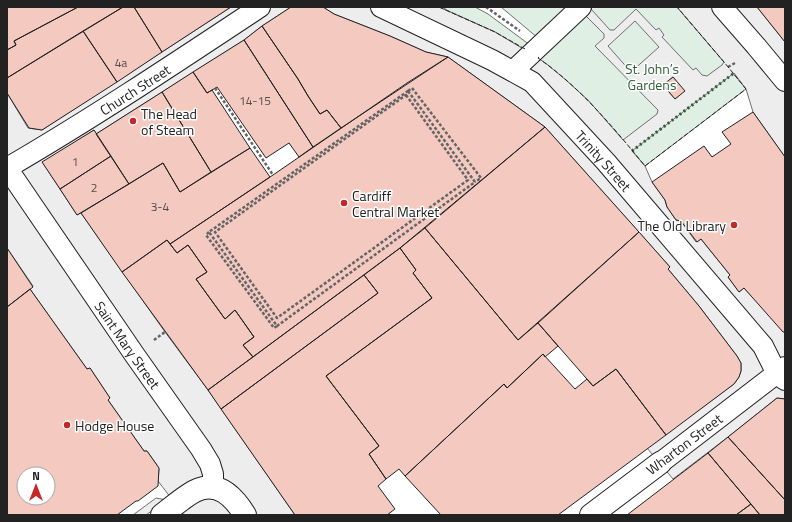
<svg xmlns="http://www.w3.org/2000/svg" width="792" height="522" viewBox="0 0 792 522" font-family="'Titillium Web',sans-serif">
<rect width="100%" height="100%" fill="#fff"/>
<path fill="#e0efe3" stroke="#6f6f6f" d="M447,7h28l13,7 42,31 -5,5 -30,-18 -51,-23z
M501,7h70l-33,31z
M593,7h84l47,55 22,27 -101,77 -18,-21 -89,-87z"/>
<path fill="#ededed" stroke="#6f6f6f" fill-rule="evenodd" d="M231,7h60l-29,19 -18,14 -148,94 -2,-4 -51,33 34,52 4,-2 84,119 43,58 87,125h-111l-26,-34 1,-12 -2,-4 -10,-14h-3l-36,-51 2,-2 -20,-30 -3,1 -57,-80 3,-3 -26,-38v-155l21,35 14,2z
M323,7h116l56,25 30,18 46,-43h22l-2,2 19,21h4l22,-21 20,21 3,-2 5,7 -2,2 31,33 3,-2 6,7 5,1 15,-11 2,-3 -47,-55h80l28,35v115l-32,-45 -7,-23 -12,-16 -102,78 13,15 7,16 13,18 2,7 9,13 5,1 15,21 5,-3 29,36 -2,2 11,15 5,-4 41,44v67l-8,-1 -49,39 -55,42 -26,-31 87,-64 5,-7 2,-6v-8l-4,-7 -38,-50 -31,-37 2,-2 -125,-140 -97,-70 -22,-5 -36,-16 -56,-22zM585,15l19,19v4l-9,8 60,61 3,3 -1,4 -34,26 -35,-40 -21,-19 -19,-16 -10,-7zM635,21l24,26 -28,25 -23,-26zM673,77l11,14 -9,8 -12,-14z
M156,498l11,2 -21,15h-13z"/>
<path fill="#f3c9c0" stroke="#222" fill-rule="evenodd" d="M7,7h71l-64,34 2,4 -9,5z
M78,7h45l-116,71v-28l9,-5 -2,-4z
M123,7h11l28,45 -45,30 -34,-51z
M134,7h97l-69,45z
M291,7h32l11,7 56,22 36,16 22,5 -107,71 -14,-18 -7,4 -12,-18 -10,-17 -36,-53z
M757,7h28v35z
M262,26l36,53 10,17 12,18 7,-4 14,18 -28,19 -69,-107z
M83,31l34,51 -75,48 -13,-2 -22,-35v-15z
M244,40l69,107 -14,10 -10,-14 -23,15 -49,-71 -10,6 -14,-21z
M448,57l97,70 -145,121 -147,109 -10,-12 11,-8 -19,-27 -10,9 -29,-40 11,-7 -19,-27 -11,8 -7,-9 103,-69 134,-92z
M193,72l14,21 5,-3 38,58 -39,24 -49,-80z
M673,77l12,14 -10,8 -12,-14z
M162,92l49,80 -31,20 -17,-29 -34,21 -33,-50z
M753,112l32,45v175h-2l-39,-44 -5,4 -11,-15 2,-2 -29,-36 -4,3 -16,-21 -5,-1 -9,-13 -2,-7 -13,-18 52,-36 8,11 19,-13 -9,-12z
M545,127l94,105 -121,108 -93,-112z
M94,130l17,26 -51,33 -18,-27z
M250,148l20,29 -100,67 -3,-4 -45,32 -41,-59 82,-50 17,29z
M111,156l18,28 -52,31 -17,-26z
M425,228l93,112 20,-17 20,23 -13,11 -2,-3 -36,34 -3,-4 -99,92 -6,-7 -13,10 -17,-25 10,-8 -53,-70 106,-78 -19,-25 3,-3 -16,-22z
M639,232l31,35 -2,2 31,37 38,50 4,7v8l-2,6 -5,7 -68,51 -50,-66 -23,17 -55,-63z
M167,240l10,13 11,-8 19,27 -11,7 29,40 10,-9 19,27 -11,8 10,12 -45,33 -86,-118z
M7,248l26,39 -26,20z
M400,248l16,22 -3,3 19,25 -106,78 53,70 -10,8 17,25 -8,7 17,23 -8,6h-92l-74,-106 157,-116 -14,-18z
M364,275l14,18 -157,116 -13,-19z
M30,289l57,80 3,-1 20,30 -2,2 36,51h3l12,17 -1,18 -20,15h-2l-19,14h-110v-208zM24,474h24v24h-24z
M543,354l32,35 12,-10 6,7 23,-17 50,66 -108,80h-117l-36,-39 99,-92 3,4z
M777,398l8,1v101l-57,-63z
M728,437l57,63v15h-25l-52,-62z
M708,453l43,51 -15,11h-109z
M751,504l9,11h-24z"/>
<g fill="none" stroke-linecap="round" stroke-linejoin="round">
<g stroke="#222" stroke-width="22">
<g id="pedestrian">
<path id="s1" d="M381,7l111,53 40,22 74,80 157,184 14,28 8,6"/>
<path d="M722,7l34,39 29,35"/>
<path d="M513,71l68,-64"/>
<path id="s2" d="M7,168l127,186 67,95 9,15 3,10v14"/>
<path id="s3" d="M7,168c86,-50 170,-106 253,-161"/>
<path d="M660,463l125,-96"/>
</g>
</g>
<g stroke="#222" stroke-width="24">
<path id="minor" d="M162,515c9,-7 23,-19 33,-24 23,-11 39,6 50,24
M591,515l69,-52"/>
</g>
<path stroke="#646464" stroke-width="2.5" stroke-dasharray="3 2" stroke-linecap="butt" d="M486,7l34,24
M728,67l7,-4
M215,88l58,87
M408,91l4,-3 69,90 -6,4
M406,95l62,85 -191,138 -62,-86z
M209,232l-3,3 68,93 3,-2
M154,340l11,-8"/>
<use href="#pedestrian" stroke="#fff" stroke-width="20"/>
<use href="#minor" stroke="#fff" stroke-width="22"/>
<path stroke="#646464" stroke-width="2.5" stroke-dasharray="3 2" stroke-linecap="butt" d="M408,91l67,91 -198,144 -68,-94z"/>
<path stroke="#2f5e38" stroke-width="3" stroke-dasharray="2 3" stroke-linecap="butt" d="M632,151l102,-78"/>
<path stroke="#222" stroke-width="1" stroke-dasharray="5 2" stroke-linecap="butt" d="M439,7l56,25 30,17
M539,57l-1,1c42,29 75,69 107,108l101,-77 -22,-27 -47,-55"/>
</g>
<g fill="#c62828" stroke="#fff" stroke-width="1.5">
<circle cx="133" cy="121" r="4"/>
<circle cx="344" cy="203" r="4"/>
<circle cx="734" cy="225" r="4"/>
<circle cx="67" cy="425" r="4"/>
</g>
<g text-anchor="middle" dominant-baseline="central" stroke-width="3" stroke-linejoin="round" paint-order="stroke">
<g font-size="12" fill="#564c4a">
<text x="121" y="62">4a</text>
<text x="255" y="100">14-15</text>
<text x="75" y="161">1</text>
<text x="94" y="187">2</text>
<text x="160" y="206">3-4</text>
</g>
<g font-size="14" fill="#2f5e38" stroke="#fff">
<text x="652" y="68">St. John’s<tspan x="652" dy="16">Gardens</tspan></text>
</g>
<g font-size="14" fill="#222" stroke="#fff">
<text stroke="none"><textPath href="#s3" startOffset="150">Church Street</textPath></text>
<text stroke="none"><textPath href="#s1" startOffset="275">Trinity Street</textPath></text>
<text stroke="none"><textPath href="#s2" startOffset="214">Saint Mary Street</textPath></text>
<text transform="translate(684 444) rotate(-37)">Wharton Street</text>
</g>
<g font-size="14" fill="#222" stroke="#fff" text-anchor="start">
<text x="141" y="113">The Head<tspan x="141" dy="16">of Steam</tspan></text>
<text x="352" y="195">Cardiff<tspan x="352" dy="16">Central Market</tspan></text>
<text x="726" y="225" text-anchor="end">The Old Library</text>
<text x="75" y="425">Hodge House</text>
</g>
</g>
<rect width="792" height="522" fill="none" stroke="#222222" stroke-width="16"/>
<g transform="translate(36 486)"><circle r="19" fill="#ffffff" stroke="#a7a7a7"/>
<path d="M0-3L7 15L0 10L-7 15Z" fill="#c62828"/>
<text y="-6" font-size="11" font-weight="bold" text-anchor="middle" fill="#222222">N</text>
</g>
</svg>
